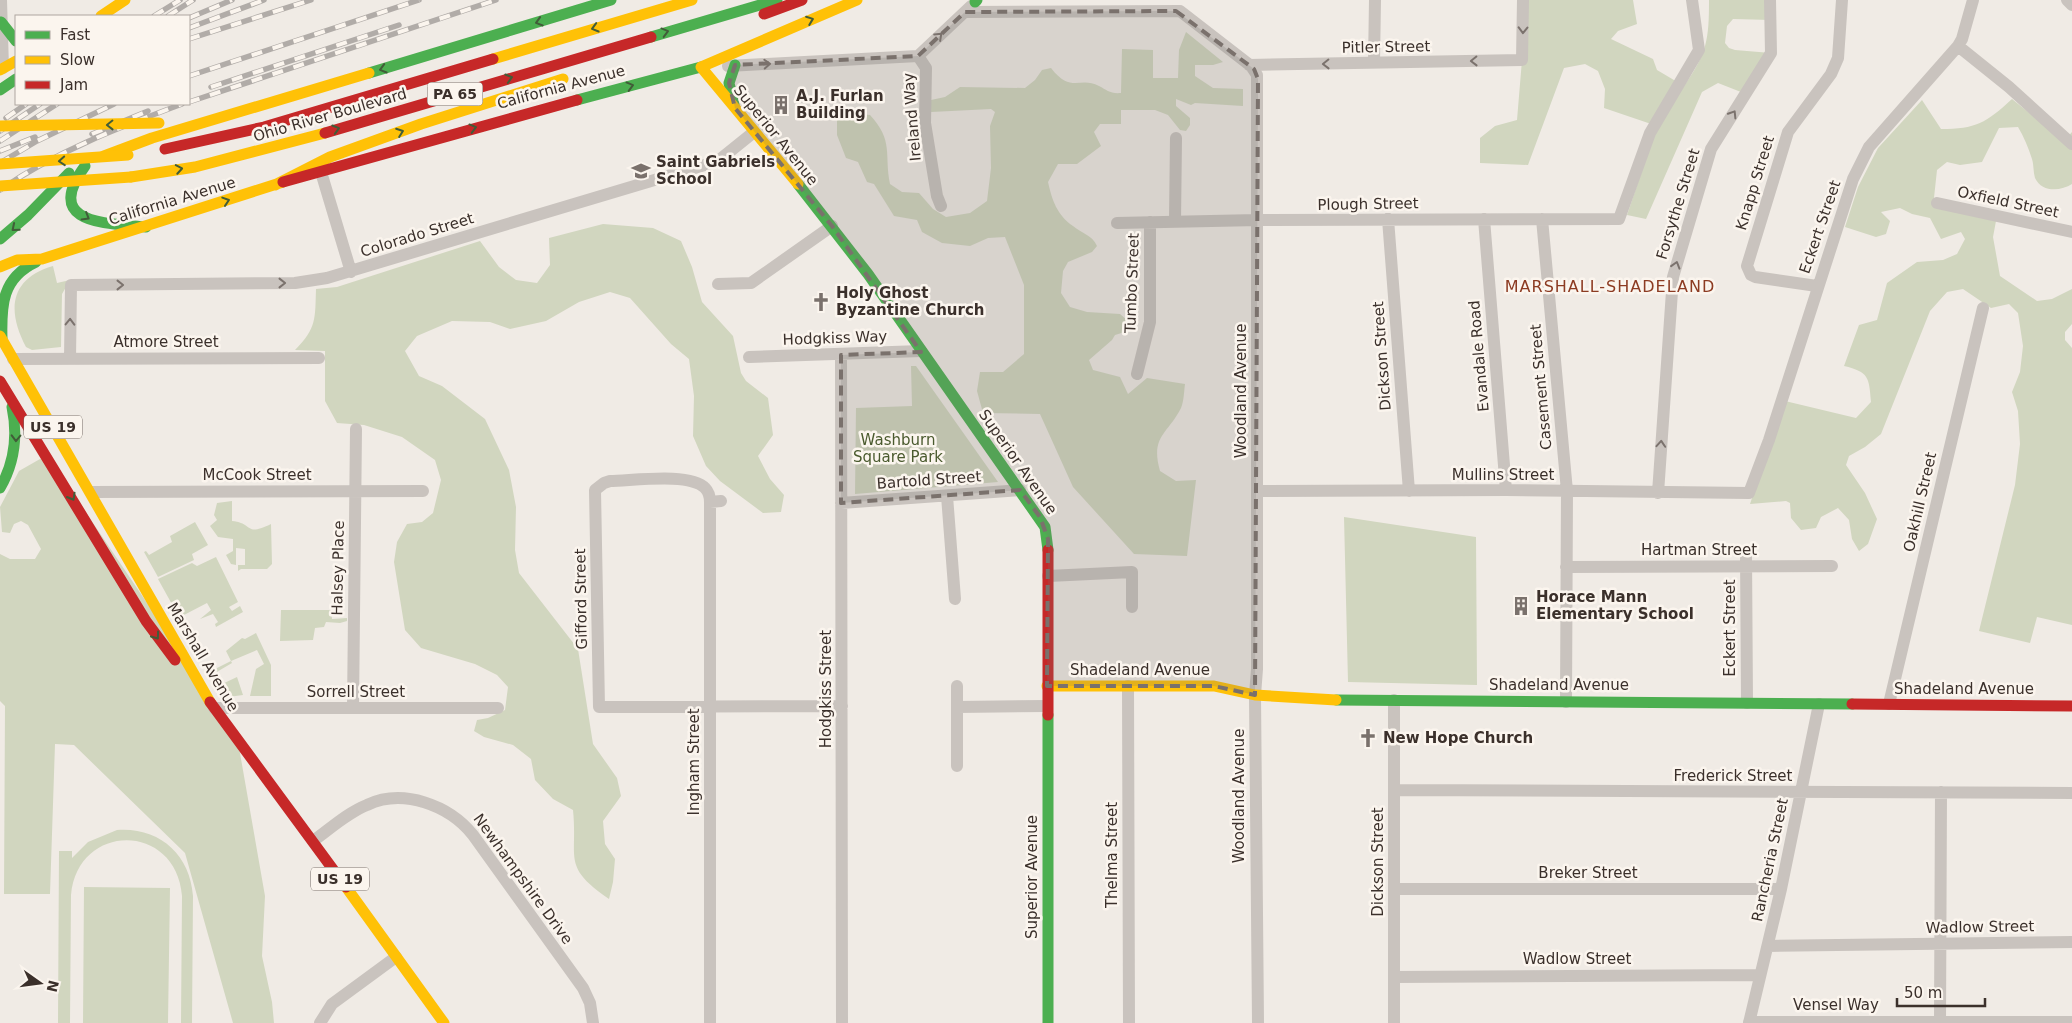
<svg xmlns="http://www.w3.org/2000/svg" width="2072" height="1023" viewBox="0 0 2072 1023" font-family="'DejaVu Sans',sans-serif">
<rect width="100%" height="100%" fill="#f0ebe5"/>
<path fill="#d1d6bf" d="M1523,0h110l4,24 -19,7 -7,8 42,20 4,11 27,16c23,-33 25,-46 25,-86h61l1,20 -38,-1 -6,7 -2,17 4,5 6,2 36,3 -25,41 -28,-11 -16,9 -56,127 -19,-4 30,-89 -53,-18 1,-19 -7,-18 -13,-7 -21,4 -36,97 -48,-2v-25l15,-12 22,-6 5,-60z
M1186,32l37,30 -10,3h-18v11l18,12 30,1v17l-48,-3 -4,2 -15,-6v7l14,12v7l-4,6 -6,-1 -12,-15 -13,-5h-34v14h-21l-6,8 7,14 -24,18h-19l-10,18c4,18 9,33 25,44 10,8 19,9 24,20l-5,6 -24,10 -5,9 -2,22 9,14 17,5 33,2 8,7v10l-13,4 -3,5 -23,20 4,10 27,7 8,17 19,-16 38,6c-1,7 -1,17 -4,24 -13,26 -31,28 -21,63l16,10 20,-1 -9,76 -53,-2 -61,-67 -33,-73 -57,-1 -6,-22 3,-19h23l21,-18v-69l-19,-48 -17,1 -18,8 -28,-3 -20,-11 -5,-12 -23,-4 -20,-32 -7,-2 -9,-20 -12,-4 -9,-23v-17l12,-5 21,2c24,26 14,39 20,69l12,8 17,1 14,16 13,8 24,-4 17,-12 4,-33 -1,-42 5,-14 -4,-3 -60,3v-12l14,-3 15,-10 65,1 10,-8 7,-10 9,-2c20,26 29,8 48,18 8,4 11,8 22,7l1,-44 31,1v28h25l1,-28z
M2012,99l52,42 8,-9v52c-11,7 -30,9 -37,-6 -2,-6 -1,-13 -3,-19 -4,-12 -8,-22 -14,-32l-19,1 -17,34 -22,3 -13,-3 -10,8 -4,37 63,14 -3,16 7,39 37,25 15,-2 20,-10v35l-7,8v8l7,8v277l-35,-8 -7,26 -51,-12 36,-146 5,-41 -2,-33 -6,-19 8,-20 3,-26 -5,-33 -9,-9 -18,4 -28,-19 -16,3 -17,19 -49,123 -16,13 -16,9 -3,9 19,28 12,26 -9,25 -9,7 -7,-12 -3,-19 -11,-12 -17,9 -5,11 -15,2 -10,-12 -1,-15 -4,-2 -36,3 35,-103 71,17 15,-16c-2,-25 -2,-30 -27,-36l15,-41 18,-5 10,-37 30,-21 26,-2 14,-6 8,-15 -4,-7 -20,7 -11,-21 -18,-4 -12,-6 -19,4 9,9 -4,13 -10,3 -31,-10 13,-40 20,-39 44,-48 19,29c35,0 45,-6 71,-30z
M603,224l50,4 28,13 11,26 10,35 31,34 8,37 5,8 22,17 5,37 -15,21 12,23 14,16 -3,17 -18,1 -43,-32 -14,-15 -13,-30 1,-40 -5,-37 -18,-15 -41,-46 -20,-6 -31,10 -33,19 -36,8 -20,-7 -38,-1 -35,15 -12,15 14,25 23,10 43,33 24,51 7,37 -1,43 4,23 59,76 15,95 24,34 4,18 -18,25 2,23 10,15 -2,23 -4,17c-48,-33 -31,-40 -36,-89l-20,-11 -18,-19 -4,-21 -18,-14 -29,-8 -10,-6 3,-11 11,-2 17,-8 3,-23 -11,-12 -22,-11 -54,-16 -16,-18 -11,-68 3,-20 10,-18 15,-2 11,-9 8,-33 -6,-20 -33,-23 -38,-12 -27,-2 -12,-22v-50l-30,-1c22,-22 20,-32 21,-61l21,-2 143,-46 19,26 17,13 21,3 13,-18 -1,-27z
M53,266l4,17 13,-3 -8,14 -1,53 -29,3 -6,-3c-19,-36 -17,-68 27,-81z
M911,366h5l82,116 -143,12 1,-86 56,-2z
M47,455l190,281 28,160 -3,60 10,46 2,21h-41l-48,-170 -111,-108 -19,-1 -5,150h-46l1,-188 -5,-5v-147l10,5h25l6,-10 -13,-24 -7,-4 -7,3 -4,9 -8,-1 -2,-25 19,-36z
M232,501v20c22,2 12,16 39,3l1,40 -5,5h-26l-3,2v-6h7v-16l-9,-1v17l-5,-1 -5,-9 7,-4v-12l-15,-2 -8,-11 7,-6 -3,-5 3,-12z
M1344,517l132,20 1,148 -129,-3z
M195,522l13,23 -16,9 2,6 -36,17 -14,-25 2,-1 3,4 23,-13 -2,-6z
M216,557l22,45 -9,5 3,4 8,-5 3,6 -27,15 -1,-3 3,-2 -5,-8 -13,5 11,-9 -4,-7 -25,13 5,9 -3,1 -26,-47 34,-16 5,3z
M281,610h50l1,9 15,-1v3l-7,2 -14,-1 -2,5 -9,1 -2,12 -33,1z
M256,633l15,32v31h-21l6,-27 8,-5 -7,-14 -26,11 1,2 -17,10 2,5 -6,-7 20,-10 -5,-10 16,-13 3,1z
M237,677l6,18 -15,2 -8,-12z
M117,830c42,-3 73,24 76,66l-1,127h-11l1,-127c-6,-74 -104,-74 -111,-1l-1,128h-12l1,-172h13v7l16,-16z
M84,887l86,1 -2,135h-85z"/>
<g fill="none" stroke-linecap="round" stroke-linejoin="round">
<path stroke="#c9c3be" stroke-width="12" d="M1,0l2,68
M2067,0l5,5
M965,12l215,-1 71,55 6,9v594l-2,26 3,328
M1958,46l51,41 63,57
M918,56l8,12 -1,55 12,73 4,10
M1374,63l1,-63
M1249,65l273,-5 1,-60
M728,66l190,-10 53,-50
M321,172l30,100
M1937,203l135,29
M1388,219l21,272
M1484,219l22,271
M1542,219l25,272 -1,211
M1175,221l1,-83
M1117,223l141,-3 361,-1 31,-86 49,-83 -7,-50
M718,284l33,-1 81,-57
M1817,286l-62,-9 -4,-2 -4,-9 41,-134 43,-58 7,-16 4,-58
M841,355l1,668
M749,357l172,-6
M13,359l306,-1
M70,359l1,-74 224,-2 32,-5 391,-117 36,-29
M1137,374l13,-52v-100
M1257,491l249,-1 243,3 20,-53 84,-261 16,-32 89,-101 4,-7 11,-39
M91,492l332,-1
M1658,493l15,-216 38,-128 60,-96 -1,-53
M947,496l8,103
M721,501l-11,1c0,-5 -1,-10 -5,-14 -15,-16 -74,-7 -95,-7l-6,2 -9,7 4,217 243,-1
M841,503l179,-13
M1746,553l1,150
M1566,567l266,-1
M1048,576l84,-4v35
M1128,686l1,337
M1394,700v323
M1889,704l94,-396
M957,707l90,-1
M214,708h284
M353,708l3,-279
M957,766v-80
M1394,790l678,3
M313,841c17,-12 34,-28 54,-36 36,-17 82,0 106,30l110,153 7,15 3,20
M1394,889h387
M1768,946l304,-4
M1394,977l365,-2
M1749,1022h323
M320,1023l12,-19 64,-47
M710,1023v-521
M1749,1023l32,-134 38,-185
M1940,1023l1,-231"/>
<path stroke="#4caf50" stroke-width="11" d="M975,2l2,-2
M1,22l15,19
M651,37l126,-37
M369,73l242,-73
M0,90l16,-11
M577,100l124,-33
M734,105l-5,-22 6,-18
M85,166c-43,59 22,57 61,61
M798,184l70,90 177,253 3,23
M0,239l28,-24 41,-42
M2,339c-1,-34 0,-61 34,-77
M0,488c15,-26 18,-52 12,-81
M1336,700l516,4
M1048,715v308"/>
<path stroke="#ffc107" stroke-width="11" d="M101,16l24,-16
M493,59l199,-59
M0,70l16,-9
M104,156l48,-18 217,-65
M131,177l64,-10 130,-34
M798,184l-97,-117 156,-67
M275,185l55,-28 91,-33 142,-45
M0,267l17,-7 25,-1 241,-77
M0,336l210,366
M1047,686h167l41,9 81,5
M346,887l98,136"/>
<path stroke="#c62828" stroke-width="11" d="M764,14l38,-14
M325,133l326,-96
M165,149l99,-22 229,-68
M283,182l294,-82
M0,381l146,240 29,39
M1048,550v165
M210,702l136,185
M1852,704l220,2"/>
<g stroke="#b1aca8" stroke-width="5.5">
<path id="rail" d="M154,16l26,-16
M168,16l25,-16
M189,18l43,-18
M189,28l75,-28
M189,39l122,-39
M189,76l230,-76
M211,87l188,-62
M189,102l307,-102
M6,118l20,-14
M0,131l40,-27
M92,134l56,-23
M0,141l57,-37
M0,151l35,-14
M0,163l37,-22 77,-37
M0,190c55,-38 120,-63 182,-86"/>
</g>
<use href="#rail" stroke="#fbf5ee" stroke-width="4" stroke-dasharray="11" stroke-linecap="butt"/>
<path stroke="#ffc107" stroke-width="11" d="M0,126l159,-3
M0,164l128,-9
M0,186l131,-9"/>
</g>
<defs><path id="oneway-chevron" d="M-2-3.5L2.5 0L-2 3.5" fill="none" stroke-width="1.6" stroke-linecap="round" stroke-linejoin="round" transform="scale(1.25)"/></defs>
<g stroke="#415c38">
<use href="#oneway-chevron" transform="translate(810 20) rotate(-21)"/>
<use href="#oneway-chevron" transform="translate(539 22) rotate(163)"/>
<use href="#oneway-chevron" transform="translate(595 28) rotate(164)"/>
<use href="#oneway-chevron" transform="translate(665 32) rotate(-15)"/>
<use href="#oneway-chevron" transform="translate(383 69) rotate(164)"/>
<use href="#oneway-chevron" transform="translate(509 78) rotate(-17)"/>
<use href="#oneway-chevron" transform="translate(630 86) rotate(-15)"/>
<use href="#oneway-chevron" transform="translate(110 125) rotate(179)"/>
<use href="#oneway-chevron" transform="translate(473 128) rotate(-15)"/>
<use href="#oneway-chevron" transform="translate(336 129) rotate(-17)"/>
<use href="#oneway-chevron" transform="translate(400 132) rotate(-20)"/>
<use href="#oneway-chevron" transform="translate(62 161) rotate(176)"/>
<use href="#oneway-chevron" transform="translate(179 169) rotate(-10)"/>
<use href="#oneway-chevron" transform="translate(226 201) rotate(-18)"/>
<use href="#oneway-chevron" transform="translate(86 217) rotate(31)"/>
<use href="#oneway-chevron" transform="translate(15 228) rotate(140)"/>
<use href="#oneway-chevron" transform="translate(16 438) rotate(91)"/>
<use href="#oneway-chevron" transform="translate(72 497) rotate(60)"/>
<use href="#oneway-chevron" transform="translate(156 636) rotate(54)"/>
</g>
<g stroke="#7b726d">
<use href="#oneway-chevron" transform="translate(1523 30) rotate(91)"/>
<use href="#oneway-chevron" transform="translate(939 36) rotate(-43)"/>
<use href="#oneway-chevron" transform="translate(1474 61) rotate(179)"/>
<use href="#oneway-chevron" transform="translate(767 64) rotate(-3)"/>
<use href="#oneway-chevron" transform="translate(1326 64) rotate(179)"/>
<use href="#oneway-chevron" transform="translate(1733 114) rotate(-58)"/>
<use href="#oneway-chevron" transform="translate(1676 265) rotate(-73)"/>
<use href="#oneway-chevron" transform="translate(282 283)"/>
<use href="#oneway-chevron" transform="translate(120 285)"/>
<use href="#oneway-chevron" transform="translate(70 322) rotate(-89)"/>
<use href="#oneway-chevron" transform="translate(1661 444) rotate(-86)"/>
</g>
<path fill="#7a716c" fill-opacity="0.2" stroke="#7a716c" stroke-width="4" stroke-dasharray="10 6" stroke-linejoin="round" d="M1176,11l78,58 4,10 -3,616 -41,-9h-167l1,-147 -8,-22 -20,-27 -179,13v-148l80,-3 -89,-126 -97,-118 -6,-25 6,-18 183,-9 47,-44z"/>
<defs>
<g id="building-bare" transform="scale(1.5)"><path d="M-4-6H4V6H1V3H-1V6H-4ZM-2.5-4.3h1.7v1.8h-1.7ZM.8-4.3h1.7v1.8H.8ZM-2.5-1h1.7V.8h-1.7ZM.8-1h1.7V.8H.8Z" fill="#7a716c" stroke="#fbf5ee" stroke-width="2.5" paint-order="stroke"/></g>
<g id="school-bare" transform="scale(1.5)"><path d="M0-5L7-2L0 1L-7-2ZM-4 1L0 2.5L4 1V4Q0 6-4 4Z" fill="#7a716c" stroke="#fbf5ee" stroke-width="2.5" paint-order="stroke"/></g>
<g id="church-bare" transform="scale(1.5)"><path d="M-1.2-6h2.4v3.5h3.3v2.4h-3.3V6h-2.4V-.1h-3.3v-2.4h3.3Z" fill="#7a716c" stroke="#fbf5ee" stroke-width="2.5" paint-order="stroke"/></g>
</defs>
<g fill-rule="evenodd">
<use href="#building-bare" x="781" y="105"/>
<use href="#school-bare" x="641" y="171"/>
<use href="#church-bare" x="821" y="302"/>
<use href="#building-bare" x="1521" y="606"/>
<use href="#church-bare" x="1368" y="738"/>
</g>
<g text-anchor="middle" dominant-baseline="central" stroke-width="5" stroke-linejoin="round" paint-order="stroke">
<g fill="#fbf5ee" stroke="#756b66" stroke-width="1">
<rect x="427.5" y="82.5" width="55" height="23" rx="4"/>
<rect x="24" y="415.5" width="58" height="23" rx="4"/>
<rect x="311" y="867.5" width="58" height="23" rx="4"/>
</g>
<g font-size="14" font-weight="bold" fill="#3b302b">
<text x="455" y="94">PA 65</text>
<text x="53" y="427">US 19</text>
<text x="340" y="879">US 19</text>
</g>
<g font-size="15" fill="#3b302b" stroke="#fbf5ee">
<text transform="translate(1386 47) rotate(-1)">Pitler Street</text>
<text transform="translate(561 87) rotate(-15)">California Avenue</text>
<text transform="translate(330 115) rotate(-16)">Ohio River Boulevard</text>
<text transform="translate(912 117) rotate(-95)">Ireland Way</text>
<text transform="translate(776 135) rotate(51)">Superior Avenue</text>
<text transform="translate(1755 183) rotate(-73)">Knapp Street</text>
<text transform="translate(172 201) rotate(-17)">California Avenue</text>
<text transform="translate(2008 202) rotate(12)">Oxfield Street</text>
<text transform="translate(1368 204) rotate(-1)">Plough Street</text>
<text transform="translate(1678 204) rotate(-73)">Forsythe Street</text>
<text transform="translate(1820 227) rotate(-71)">Eckert Street</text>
<text transform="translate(417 235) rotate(-17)">Colorado Street</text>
<text transform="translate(1132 283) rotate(-88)">Tumbo Street</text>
<text transform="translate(835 338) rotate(-2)">Hodgkiss Way</text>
<text x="166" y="342">Atmore Street</text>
<text transform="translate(1382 356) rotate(-94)">Dickson Street</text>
<text transform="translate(1479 356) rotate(-95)">Evandale Road</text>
<text transform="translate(1541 387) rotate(-95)">Casement Street</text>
<text transform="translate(1241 391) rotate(-90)">Woodland Avenue</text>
<text transform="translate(1018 462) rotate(55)">Superior Avenue</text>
<text x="257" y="475">McCook Street</text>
<text x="1503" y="475">Mullins Street</text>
<text transform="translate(929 480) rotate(-4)">Bartold Street</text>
<text transform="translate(1920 502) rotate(-77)">Oakhill Street</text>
<text x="1699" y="550">Hartman Street</text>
<text transform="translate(338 568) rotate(-89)">Halsey Place</text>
<text transform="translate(581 599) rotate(-91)">Gifford Street</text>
<text transform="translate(1730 628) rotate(-90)">Eckert Street</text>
<text transform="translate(203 657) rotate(59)">Marshall Avenue</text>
<text x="1140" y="670">Shadeland Avenue</text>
<text x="1559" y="685">Shadeland Avenue</text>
<text transform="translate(826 689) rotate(-90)">Hodgkiss Street</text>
<text x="1964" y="689">Shadeland Avenue</text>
<text x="356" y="692">Sorrell Street</text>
<text transform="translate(694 762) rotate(-90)">Ingham Street</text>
<text x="1733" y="776">Frederick Street</text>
<text transform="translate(1239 796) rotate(-90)">Woodland Avenue</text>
<text transform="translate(1112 855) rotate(-90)">Thelma Street</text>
<text transform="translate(1770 860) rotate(-78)">Rancheria Street</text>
<text transform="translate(1378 862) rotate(-90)">Dickson Street</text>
<text x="1588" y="873">Breker Street</text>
<text transform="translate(1032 877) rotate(-90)">Superior Avenue</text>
<text transform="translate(523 879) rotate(54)">Newhampshire Drive</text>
<text transform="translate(1980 927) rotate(-1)">Wadlow Street</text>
<text x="1577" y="959">Wadlow Street</text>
<text x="1836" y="1005">Vensel Way</text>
</g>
<g font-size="15" font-weight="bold" fill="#3b302b" stroke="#fbf5ee" text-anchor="start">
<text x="796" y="96">A.J. Furlan<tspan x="796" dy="17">Building</tspan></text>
<text x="656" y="162">Saint Gabriels<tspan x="656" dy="17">School</tspan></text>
<text x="836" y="293">Holy Ghost<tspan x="836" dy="17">Byzantine Church</tspan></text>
<text x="1536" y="597">Horace Mann<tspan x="1536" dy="17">Elementary School</tspan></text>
<text x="1383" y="738">New Hope Church</text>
</g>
<g font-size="15" fill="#4a5a2e" stroke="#fbf5ee">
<text x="898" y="440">Washburn<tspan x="898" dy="17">Square Park</tspan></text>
</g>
<g font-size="16" letter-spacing="1" fill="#8c3b22" stroke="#fbf5ee">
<text x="1610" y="286">MARSHALL-SHADELAND</text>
</g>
</g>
<rect x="15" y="15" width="175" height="90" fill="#fbf5ee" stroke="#aea6a0"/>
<rect x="25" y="31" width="25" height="8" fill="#4caf50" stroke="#aea6a0"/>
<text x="60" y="40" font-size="15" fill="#3b302b">Fast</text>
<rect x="25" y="56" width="25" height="8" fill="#ffc107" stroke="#aea6a0"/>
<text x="60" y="65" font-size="15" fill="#3b302b">Slow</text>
<rect x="25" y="81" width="25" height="8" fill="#c62828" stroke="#aea6a0"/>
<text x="60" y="90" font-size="15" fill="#3b302b">Jam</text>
<g transform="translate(40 983) rotate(104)" stroke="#fbf5ee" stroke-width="4" paint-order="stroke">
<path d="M0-4L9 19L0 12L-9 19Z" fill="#3b302b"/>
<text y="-8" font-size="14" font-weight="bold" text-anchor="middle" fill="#3b302b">N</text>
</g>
<path d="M1897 998v8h88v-8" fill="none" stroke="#3b302b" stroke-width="2.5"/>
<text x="1904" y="998" font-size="15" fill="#3b302b" stroke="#fbf5ee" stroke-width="4" paint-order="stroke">50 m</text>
</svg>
